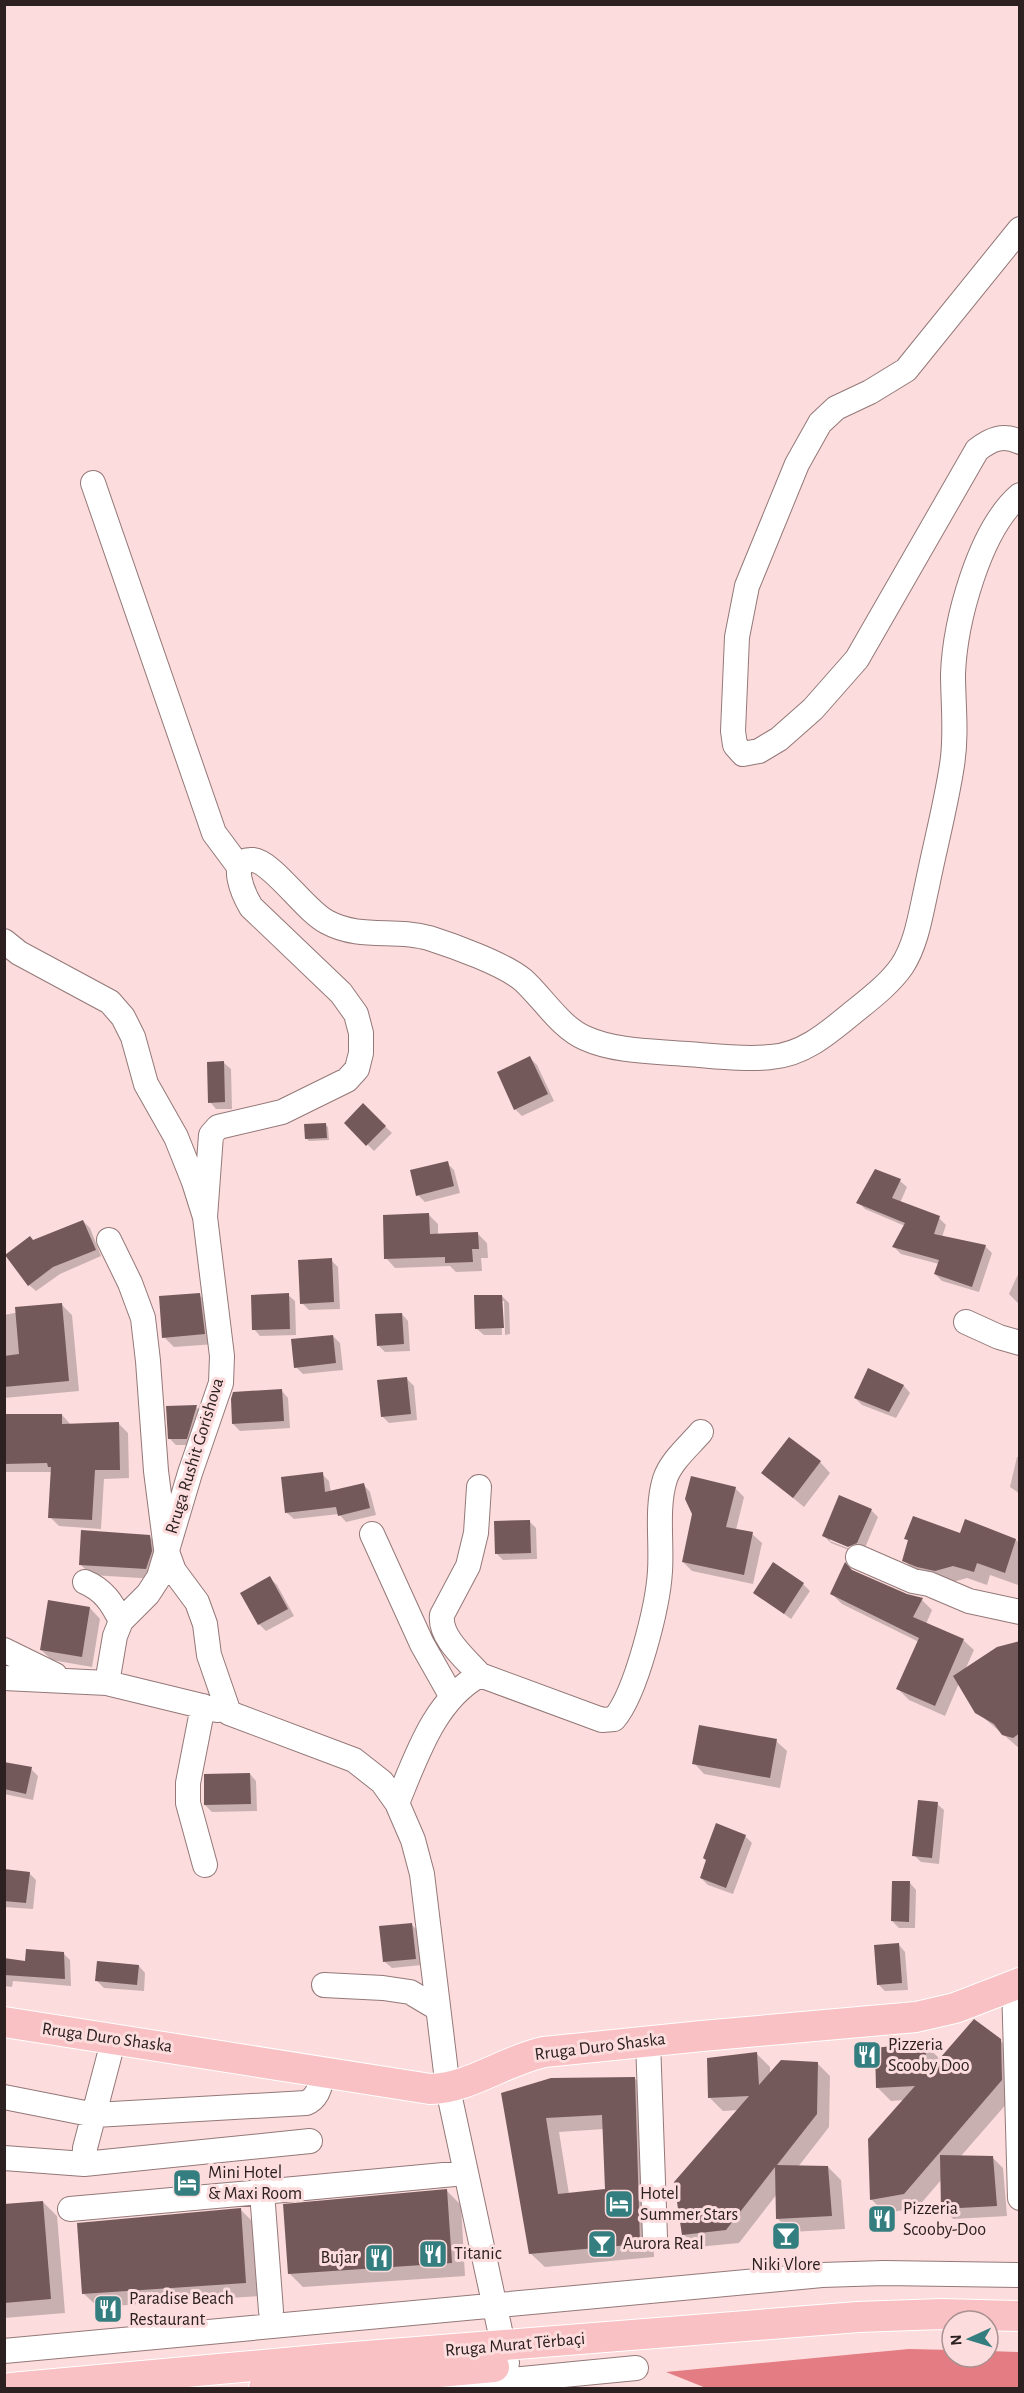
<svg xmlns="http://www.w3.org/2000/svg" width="1024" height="2393" viewBox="0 0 1024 2393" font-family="'Alegreya Sans',sans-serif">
<rect width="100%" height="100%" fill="#fcdcdc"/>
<path fill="#e47d83" d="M909,2349l43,1v7h36v-6l31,1v36h-313l-40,-16z"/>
<path fill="#0003" fill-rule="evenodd" d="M530,1058l7,7 17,36 -32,15 -7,-7z
M224,1063l7,6 1,40h-16l-6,-7z
M363,1105l29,28 -18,18 -28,-28z
M325,1124l3,3 1,13 -20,1 -3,-3z
M447,1163l7,7 6,23 -35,9 -7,-7z
M876,1171l24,10 7,6 -7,16 39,15 7,7 -4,12 43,9 7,7 -13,39 -37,-11 -7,-7 4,-10 -38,-10 -7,-7 11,-21 -40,-17 -7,-7z
M429,1215l9,9v11l39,-2 10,10 1,15h-7l1,13 -26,1 -6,-6 -55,2 -9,-10z
M83,1221l7,7 11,28 -41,18 -24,17 -7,-6 5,-43z
M331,1260l7,7 2,42 -31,1 -7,-7z
M1020,1270v35l-11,-11z
M199,1295l11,10 5,39 -41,3 -10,-10z
M288,1295l7,6 1,34 -36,1 -6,-7z
M502,1296l7,7 1,31 -5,1 -1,-34h-3l1,34h-18l-7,-6z
M61,1304l11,11 7,76 -75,7v-83z
M402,1314l6,7 2,30 -25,1 -7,-7z
M333,1336l7,7 3,27 -40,4 -7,-7z
M869,1370l35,16 6,7 -14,25 -34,-13 -7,-7z
M407,1379l7,7 3,34 -28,3 -7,-7z
M282,1391l6,7 2,30 -50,3 -7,-7z
M196,1407l7,7 -10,31h-17l-7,-7z
M62,1415l9,10 48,-1 9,9 1,45 -25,1 -3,50 -42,-3 -9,-9 2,-45h-48v-56z
M1017,1457h3v37l-10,-7z
M820,1462l10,11 -26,34 -41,-34z
M322,1474l7,7 2,12 33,-8 6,7 6,23 -30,7 -7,-8 -45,5 -7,-6z
M735,1488l9,9 -8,33 16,4 10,9 -9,41 -61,-13 -9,-9z
M871,1510l7,7 -14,33 -8,3 -25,-10 -7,-7zM830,1538l26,10 -1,3 -25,-10z
M529,1521l7,7 1,31 -34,1 -7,-7z
M965,1521l23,7 4,4 24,8 4,4 -2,41 -28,-10 -3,10 -20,-7 -18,5 -32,-9 -13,-14 5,-18 -3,-4 55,-4z
M149,1536l11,11 -3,32 -66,-4 -10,-10z
M853,1572l54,23 15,5 10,10 -6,14 37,16 11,10 -9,20 55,-21v100l-43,-37 -18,-29 -14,33 -36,-16 -11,-11 21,-47 -77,-38 -11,-11z
M270,1578l7,7 17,31 -28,15 -7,-7z
M803,1584l7,7 -19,28 -36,-26z
M90,1608l10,11 -8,48 -40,-7 -11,-10z
M776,1741l11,10 -7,37 -76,-14 -10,-11z
M4,1763l27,6 7,7 -5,24 -29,-6z
M250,1774l6,7 1,30 -45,1 -7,-7z
M937,1804l7,6 -5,54 -18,-2 -7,-7z
M745,1836l7,7 -19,51 -25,-9 -7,-7z
M4,1870l25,3 7,7 -3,29 -29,-2z
M910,1883l6,7 -1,38h-16l-7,-7z
M411,1924l7,7 4,34 -30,3 -7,-6z
M899,1945l6,7 3,38 -23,1 -7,-7z
M63,1953l7,7 1,26 -58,-5 -1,6 -8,-1v-27l23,4z
M139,1966l6,7 -1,18 -40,-3 -7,-7z
M1000,2040l14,14 1,40 -54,62 31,1 11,11 4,48 -54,3 -10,-11 -1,-29 -25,29 -32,5 -13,-13 -3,-60 35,-40 -13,1 -14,-14 47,-43 14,13v5z
M757,2054l13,13v7l47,-11 13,13 -1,51 -31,40h30l13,13 4,49 -54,3 -13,-13 -1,-25 -38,49 -42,4 -14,-13 56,-124 -16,1 -13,-13z
M634,2078l15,14 5,165 -109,10 -15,-14 -27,-159zM604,2129l3,61 -38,4 -10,-62z
M447,2191l14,14 4,71 -162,11 -14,-14z
M43,2202l14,14 8,97 -61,5v-113z
M241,2210l14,14 5,72 -162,11 -15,-14z"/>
<path fill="#74595a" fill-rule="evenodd" d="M530,1056l18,38 -34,16 -17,-38z
M224,1061l1,41 -17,1 -1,-41z
M363,1103l23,23 -20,20 -22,-23z
M326,1123l1,15 -22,1 -1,-15z
M448,1161l6,25 -38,10 -6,-26z
M875,1169l26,10 -9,19 48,18 -6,18 52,11 -14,42 -38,-13 5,-14 -47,-13 13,-24 -49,-20z
M429,1213l1,21 48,-2 1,17h-7l1,13 -28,1v-6l-61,2 -1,-44z
M83,1220l13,30 -43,17 -25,19 -23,-31 25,-19 3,4z
M332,1258l2,44 -34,2 -2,-44z
M200,1293l5,41 -43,4 -3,-42z
M289,1293l1,36 -38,1 -1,-35z
M474,1295h28l2,33 -29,1z
M62,1303l7,78 -65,6v-31l15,-2 -4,-47z
M402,1313l2,31 -27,2 -2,-32z
M333,1335l3,28 -42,5 -3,-29z
M868,1368l36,17 -15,27 -35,-14z
M407,1377l4,37 -30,3 -4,-37z
M282,1389l2,32 -52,3 -1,-25 2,-7z
M197,1405l-10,34h-19l-2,-33z
M4,1414h58v10l57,-2 1,48h-25l-3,50 -44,-2 3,-51h-3l-1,-4 -43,1z
M789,1437l32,24 -28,37 -32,-25z
M323,1472l2,20 39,-9 6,25 -32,8 -2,-9 -51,6 -4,-36z
M691,1476l45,11 -10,40 27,5 -9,43 -62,-13 10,-48 -7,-15z
M839,1495l33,14 -15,34 -9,4 -26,-11z
M913,1516l47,17 5,-14 51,20 -11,34 -28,-10 -3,9 -21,-6 -18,5 -18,-4 -15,-6 6,-21 -4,-1z
M530,1520l1,33 -36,1 -1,-33z
M81,1530l69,5 2,16 -6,18 -67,-4z
M773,1562l31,21 -20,31 -31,-21z
M845,1562l7,8 55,24 16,4 -10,19 51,22 -29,67 -39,-17 23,-51 -89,-44z
M270,1576l18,33 -30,16 -18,-32z
M48,1600l42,7 -8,50 -42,-7z
M1020,1641v92l-7,5 -11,-3 -8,-11 -19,-11 -22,-37 44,-29z
M699,1725l78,14 -7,39 -78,-14z
M4,1762l28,5 -6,27 -22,-5z
M250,1773l1,31 -47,1v-31z
M918,1800l20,2 -6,56 -20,-2z
M716,1823l30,12 -20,53 -26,-10 6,-18 -3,-2z
M4,1869l26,3 -4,31 -22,-2z
M892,1881h18l-1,41 -18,-1z
M412,1923l4,36 -33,3 -4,-36z
M899,1943l3,40 -25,2 -3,-40z
M26,1949l38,3 1,27 -61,-4v-17l21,3z
M97,1961l42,4 -2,20 -42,-4z
M974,2019l27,20 1,41 -98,114 -34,6 -2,-61 47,-53 -39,2 -1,-40 50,-6 2,31z
M757,2052l2,33 22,-25 37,2 -1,52 -40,51 51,1 4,50 -56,3 -1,-52 -49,63 -44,5 -8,-53 75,-86 -41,2 -1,-40z
M635,2077l5,167 -111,10 -28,-161 50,-15zM602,2115l3,74 -47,5 -12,-76z
M940,2155l53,1 4,50 -56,3z
M447,2189l5,74 -164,11 -5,-70z
M43,2201l8,98 -47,4v-99z
M241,2208l5,75 -164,11 -5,-71z"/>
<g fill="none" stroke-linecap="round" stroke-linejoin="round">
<g stroke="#947878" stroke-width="26">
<path id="minor" d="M1020,229l-114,141 -36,22 -34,16 -16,15 -23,41 -50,122 -10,51 -4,94 2,14 8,9 16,-3 20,-12 34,-30 44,-50 120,-209c14,-11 26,-16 43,-8
M93,483l121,350 26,35
M4,941l15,12 91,49 13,15 10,20 13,47 30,53 18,45 11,35 17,139 -1,27 -31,90 -31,104 -11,17 -27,27 -6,15 -8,47 -103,-5
M205,1217l6,-82 7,-8 64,-15 65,-32 10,-11 4,-16v-20l-5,-19 -15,-21 -90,-86c-6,-10 -25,-49 2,-47 20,2 52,51 74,62 33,18 68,6 102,16 25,8 75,26 94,42 20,18 37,47 62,58 31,14 69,13 102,16 28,2 57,6 84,3 31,-2 56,-23 79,-42 17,-14 39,-30 52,-49 15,-23 19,-54 25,-80 8,-40 19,-81 25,-121 5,-31 1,-61 1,-91 2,-52 26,-144 67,-179
M109,1240l21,43 13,35 5,43 8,110 10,78 8,22 23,31 8,22 4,31 20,58 125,47 28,22 15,21 16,37 9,34 26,215 59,274
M966,1322l33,15 21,6
M479,1487l-3,46 -8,33 -26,49c-3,22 24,44 38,60
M372,1534l50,110 30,53
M858,1557l55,24 16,3 40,17 51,11
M85,1582c19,8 27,21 36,39
M4,1650l51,25
M107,1683l111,27
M203,1706l-15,77v20l17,62
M397,1803c19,-45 37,-103 83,-128l122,45 12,-1c22,-25 44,-113 46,-148 2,-29 -4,-63 5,-92 6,-18 24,-33 36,-47
M1014,1984l6,214
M324,1985l59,3 27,4 27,16
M114,2038l-29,110 -1,16 226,-23
M648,2041l7,197
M4,2097l91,18 211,-12c13,-5 14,-19 18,-31
M4,2158l80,6
M70,2209l192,-17
M271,2311l-9,-119 203,-19
M4,2351l818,-76 62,-2 136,2
M430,2388l206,-20"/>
</g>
<g stroke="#fff" stroke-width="32">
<path id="major" d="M4,2022l426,67c41,-1 73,-28 114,-37l158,-16 214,-19 39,-9 65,-25
M11,2388l318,-29 529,-42 83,-3 79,2
M264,2388l230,-21"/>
</g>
<use href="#minor" stroke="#fff" stroke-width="24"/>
<use href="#major" stroke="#f9c1c3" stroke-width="30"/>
</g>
<defs>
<g id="restaurant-square" transform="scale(1.5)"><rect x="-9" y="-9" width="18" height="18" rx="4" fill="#357e80" stroke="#fcdcdc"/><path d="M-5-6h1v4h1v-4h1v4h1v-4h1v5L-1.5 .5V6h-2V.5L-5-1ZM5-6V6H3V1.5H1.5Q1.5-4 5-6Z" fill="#fff"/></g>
<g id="hotel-square" transform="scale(1.5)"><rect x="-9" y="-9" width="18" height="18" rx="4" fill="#357e80" stroke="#fcdcdc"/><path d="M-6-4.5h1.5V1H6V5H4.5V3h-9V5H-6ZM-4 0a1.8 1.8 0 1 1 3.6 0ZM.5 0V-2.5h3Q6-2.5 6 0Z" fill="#fff"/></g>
<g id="bar-square" transform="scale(1.5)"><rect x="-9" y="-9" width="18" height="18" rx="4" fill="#357e80" stroke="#fcdcdc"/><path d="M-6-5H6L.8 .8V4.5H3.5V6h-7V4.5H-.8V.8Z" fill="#fff"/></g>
</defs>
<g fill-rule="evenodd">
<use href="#restaurant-square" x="867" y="2055"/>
<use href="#hotel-square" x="187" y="2183"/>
<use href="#hotel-square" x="619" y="2204"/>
<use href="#restaurant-square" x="882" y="2219"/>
<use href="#bar-square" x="786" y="2236"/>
<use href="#bar-square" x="602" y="2244"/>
<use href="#restaurant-square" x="433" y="2254"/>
<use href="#restaurant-square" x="379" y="2258"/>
<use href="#restaurant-square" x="108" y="2309"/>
</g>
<g text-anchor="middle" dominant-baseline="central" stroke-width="6" stroke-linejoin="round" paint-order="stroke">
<g font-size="18" fill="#2c2020" stroke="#fcdcdc">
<text transform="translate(195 1456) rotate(-73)">Rruga Rushit Gorishova</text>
<text transform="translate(107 2038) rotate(8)">Rruga Duro Shaska</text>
<text transform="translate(600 2047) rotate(-7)">Rruga Duro Shaska</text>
<text transform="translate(515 2345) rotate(-5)">Rruga Murat Tërbaçi</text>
</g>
<g font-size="18" fill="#2c2020" stroke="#fcdcdc" text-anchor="start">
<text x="888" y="2045">Pizzeria<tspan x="888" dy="21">Scooby Doo</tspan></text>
<text x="208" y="2173">Mini Hotel<tspan x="208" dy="21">&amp; Maxi Room</tspan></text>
<text x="640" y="2194">Hotel<tspan x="640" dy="21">Summer Stars</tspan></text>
<text x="903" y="2209">Pizzeria<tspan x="903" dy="21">Scooby-Doo</tspan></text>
<text x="623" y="2244">Aurora Real</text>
<text x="454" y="2254">Titanic</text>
<text x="358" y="2258" text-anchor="end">Bujar</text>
<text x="786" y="2265" text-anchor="middle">Niki Vlore</text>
<text x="129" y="2299">Paradise Beach<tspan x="129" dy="21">Restaurant</tspan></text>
</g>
</g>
<rect width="1024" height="2393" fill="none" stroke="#2c2020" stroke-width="12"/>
<g transform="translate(970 2339) rotate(266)"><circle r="28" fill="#fcdcdc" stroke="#a99191" stroke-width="1.5"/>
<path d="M0-4.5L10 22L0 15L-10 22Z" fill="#357e80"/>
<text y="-9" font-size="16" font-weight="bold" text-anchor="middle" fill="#2c2020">N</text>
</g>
</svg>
